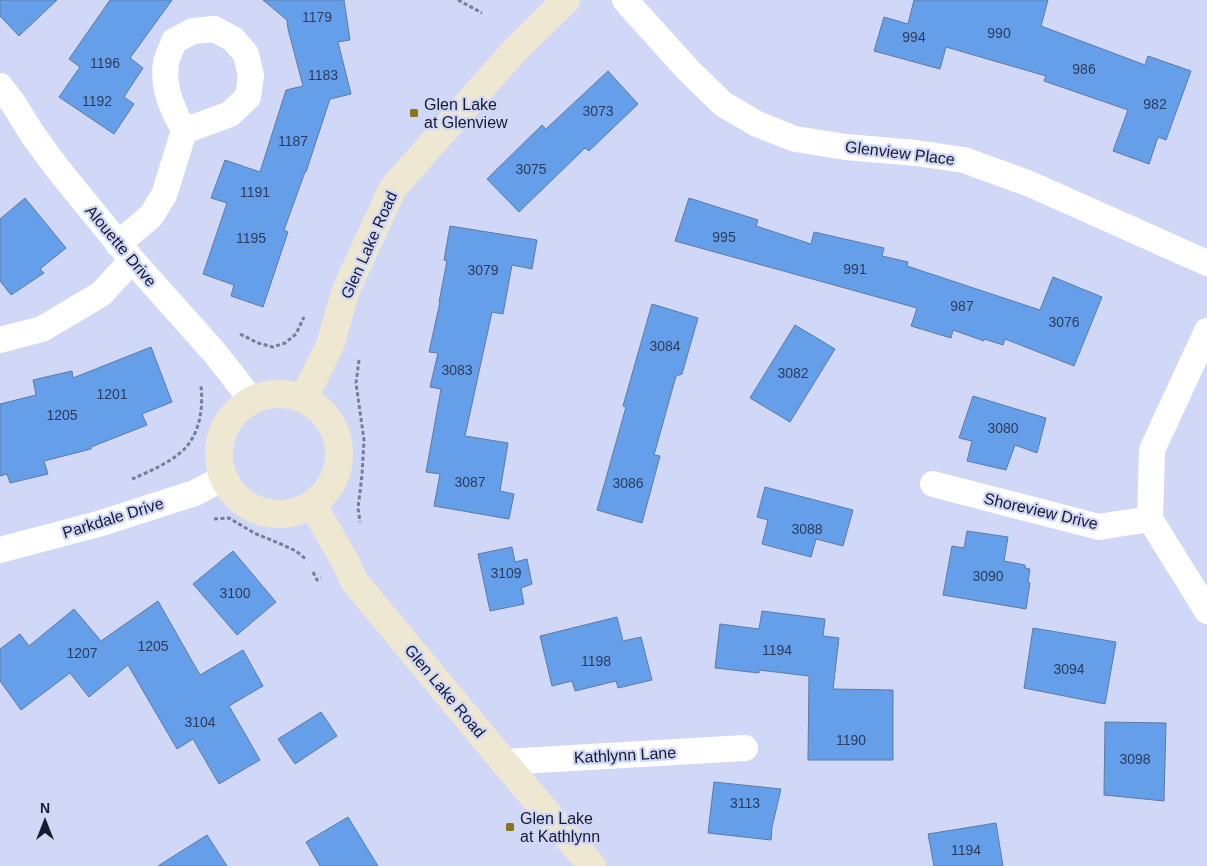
<svg xmlns="http://www.w3.org/2000/svg" width="1207" height="866" viewBox="0 0 1207 866" font-family="Helvetica,sans-serif">
<rect width="100%" height="100%" fill="#d0d7f7"/>
<path fill="#659fea" stroke="#5c7aa4" d="M0,0h57l-38,36 -19,-20z
M110,0h62l-42,58 13,10 -19,29 10,7 -20,30 -55,-37 21,-30 -11,-8z
M263,0h81l6,40 -12,2 13,52 -21,5 -24,73h-1l-21,58 4,2 -25,75 -32,-11 3,-11 -31,-11 24,-71 -16,-5 14,-38 35,12 26,-82 17,-4 -15,-57 -1,-9z
M914,0h134l-7,26 104,39 3,-9 43,15 -25,69 -8,-3 -9,27 -36,-13 15,-41 -84,-29 2,-5 -100,-29 -6,22 -66,-18 10,-34 24,7z
M608,71l30,33 -49,47 -4,-3 -66,64 -32,-33 55,-54 4,4z
M25,198l41,50 -26,21 4,4 -33,22 -11,-14v-62z
M689,198l69,22 -2,6 55,18 3,-12 70,16 -2,8 26,6 -1,4 133,44 13,-33 49,20 -28,69 -69,-27 -2,6 -19,-6v2l-31,-11 -2,8 -40,-12 6,-18 -242,-67z
M450,226l87,14 -5,29 -20,-4 -9,49 -11,-2 -27,124 43,7 -8,48 14,3 -5,25 -75,-13 6,-32 -14,-2 15,-83 -11,-2 8,-34 -9,-1 11,-50h-1l8,-41 -3,-1z
M652,304l46,14 -16,56 -6,2 -22,79 6,1 -18,67 -45,-13 29,-103 -3,-1z
M795,325l40,24 -45,73 -40,-24z
M151,347l21,55 -30,12 5,11 -56,22v2l-47,12 4,13 -38,9 -3,-9 -7,2v-72l36,-9 -3,-15 39,-9 1,7z
M973,396l73,22 -9,35 -22,-8 -9,25 -39,-9 5,-20 -13,-3z
M765,487l88,23 -10,36 -27,-7 -5,18 -49,-13 6,-24 -11,-3z
M967,531l41,6 -4,24 21,4v3l5,1 -2,13 2,1 -4,26 -83,-14 9,-49 12,2z
M512,547l3,15 12,-3 5,25 -11,4 3,16 -34,7 -12,-57z
M233,551l43,51 -39,33 -44,-51z
M158,601l42,74 43,-25 20,36 -34,20 31,54 -41,24 -26,-45 -16,10 -49,-84 -39,32 -19,-24 -49,37 -21,-29v-32l20,-15 9,12 45,-37 27,32z
M762,611l63,8 -2,17 16,2 -6,51 60,1v70h-85l1,-84 -50,-6v3l-44,-5 5,-44 39,5z
M617,617l6,24 18,-4 11,43 -34,8 -2,-7 -41,10 -3,-10 -20,5 -12,-50z
M1033,628l83,14 -11,62 -81,-16z
M321,712l16,24 -42,28 -17,-25z
M1105,722l61,1 -2,78 -60,-6z
M714,782l67,7 -9,38 -1,13 -63,-7z
M348,817l30,49h-58l-14,-24z
M996,823l7,43h-69l-6,-32z
M207,835l20,31h-69z"/>
<g fill="none" stroke-linecap="round" stroke-linejoin="round">
<path stroke="#777d96" stroke-width="3" stroke-dasharray="4 2.5" stroke-linecap="butt" d="M458,0l24,13
M240,334l18,9 15,4 12,-4 11,-9 8,-17
M359,360l-3,23 8,57 -2,35 -4,33 2,14
M132,479c19,-8 47,-20 58,-37 11,-16 13,-38 11,-56
M214,519l15,-1 25,15 29,12 13,6 11,9
M313,572l4,8 4,-2"/>
<path stroke="#fff" stroke-width="26" d="M625,0l63,70 35,34 34,20 38,15 51,8 70,6 48,7 66,24 177,79
M0,86l13,17 20,32 24,33 75,92 82,92 37,47
M118,244l33,-28 13,-21 20,-64c-11,-22 -22,-42 -18,-68 1,-7 6,-15 8,-22l19,-10 21,-2 19,10 13,15 5,22 -3,21 -18,17 -46,17
M1207,331l-55,119 -2,69 57,92
M0,340l42,-11 59,-35 31,-34
M933,484l166,43 51,-8
M0,550l98,-26 97,-31 28,-15
M504,762l241,-14"/>
<path stroke="#eee8d3" stroke-width="28" d="M219 454a60 60 0 1 1 120 0a60 60 0 1 1-120 0Z
M304,398l26,-53 15,-52 9,-21 39,-84 122,-138 51,-50
M313,505l33,58 8,18 150,181 88,104"/>
</g>
<g fill="#8a7619" stroke="#d0d7f7" stroke-width="2">
<rect x="409" y="108" width="10" height="10" rx="2.5"/>
<rect x="505" y="822" width="10" height="10" rx="2.5"/>
</g>
<g text-anchor="middle" dominant-baseline="central" stroke-width="4.5" stroke-linejoin="round" paint-order="stroke">
<g font-size="14" fill="#2b3c5d">
<text x="317" y="17">1179</text>
<text x="999" y="33">990</text>
<text x="914" y="37">994</text>
<text x="105" y="63">1196</text>
<text x="1084" y="69">986</text>
<text x="323" y="75">1183</text>
<text x="97" y="101">1192</text>
<text x="1155" y="104">982</text>
<text x="598" y="111">3073</text>
<text x="293" y="141">1187</text>
<text x="531" y="169">3075</text>
<text x="255" y="192">1191</text>
<text x="724" y="237">995</text>
<text x="251" y="238">1195</text>
<text x="855" y="269">991</text>
<text x="483" y="270">3079</text>
<text x="962" y="306">987</text>
<text x="1064" y="322">3076</text>
<text x="665" y="346">3084</text>
<text x="457" y="370">3083</text>
<text x="793" y="373">3082</text>
<text x="112" y="394">1201</text>
<text x="62" y="415">1205</text>
<text x="1003" y="428">3080</text>
<text x="470" y="482">3087</text>
<text x="628" y="483">3086</text>
<text x="807" y="529">3088</text>
<text x="506" y="573">3109</text>
<text x="988" y="576">3090</text>
<text x="235" y="593">3100</text>
<text x="153" y="646">1205</text>
<text x="777" y="650">1194</text>
<text x="82" y="653">1207</text>
<text x="596" y="661">1198</text>
<text x="1069" y="669">3094</text>
<text x="200" y="722">3104</text>
<text x="851" y="740">1190</text>
<text x="1135" y="759">3098</text>
<text x="745" y="803">3113</text>
<text x="966" y="850">1194</text>
</g>
<g font-size="16" fill="#181b2e" stroke="#d0d7f7" text-anchor="start">
<text x="424" y="104">Glen Lake<tspan x="424" dy="18">at Glenview</tspan></text>
<text x="520" y="818">Glen Lake<tspan x="520" dy="18">at Kathlynn</tspan></text>
</g>
<g font-size="16" fill="#181b2e" stroke="#d0d7f7">
<text transform="translate(900 153) rotate(7)">Glenview Place</text>
<text transform="translate(369 245) rotate(-66)">Glen Lake Road</text>
<text transform="translate(121 246) rotate(50)">Alouette Drive</text>
<text transform="translate(1041 511) rotate(13)">Shoreview Drive</text>
<text transform="translate(113 518) rotate(-17)">Parkdale Drive</text>
<text transform="translate(445 691) rotate(50)">Glen Lake Road</text>
<text transform="translate(625 755) rotate(-3)">Kathlynn Lane</text>
</g>
</g>
<g transform="translate(45 821)" stroke="#d0d7f7" stroke-width="4" paint-order="stroke">
<path d="M0-4L9 19L0 12L-9 19Z" fill="#181b2e"/>
<text y="-8" font-size="14" font-weight="bold" text-anchor="middle" fill="#181b2e">N</text>
</g>
</svg>
